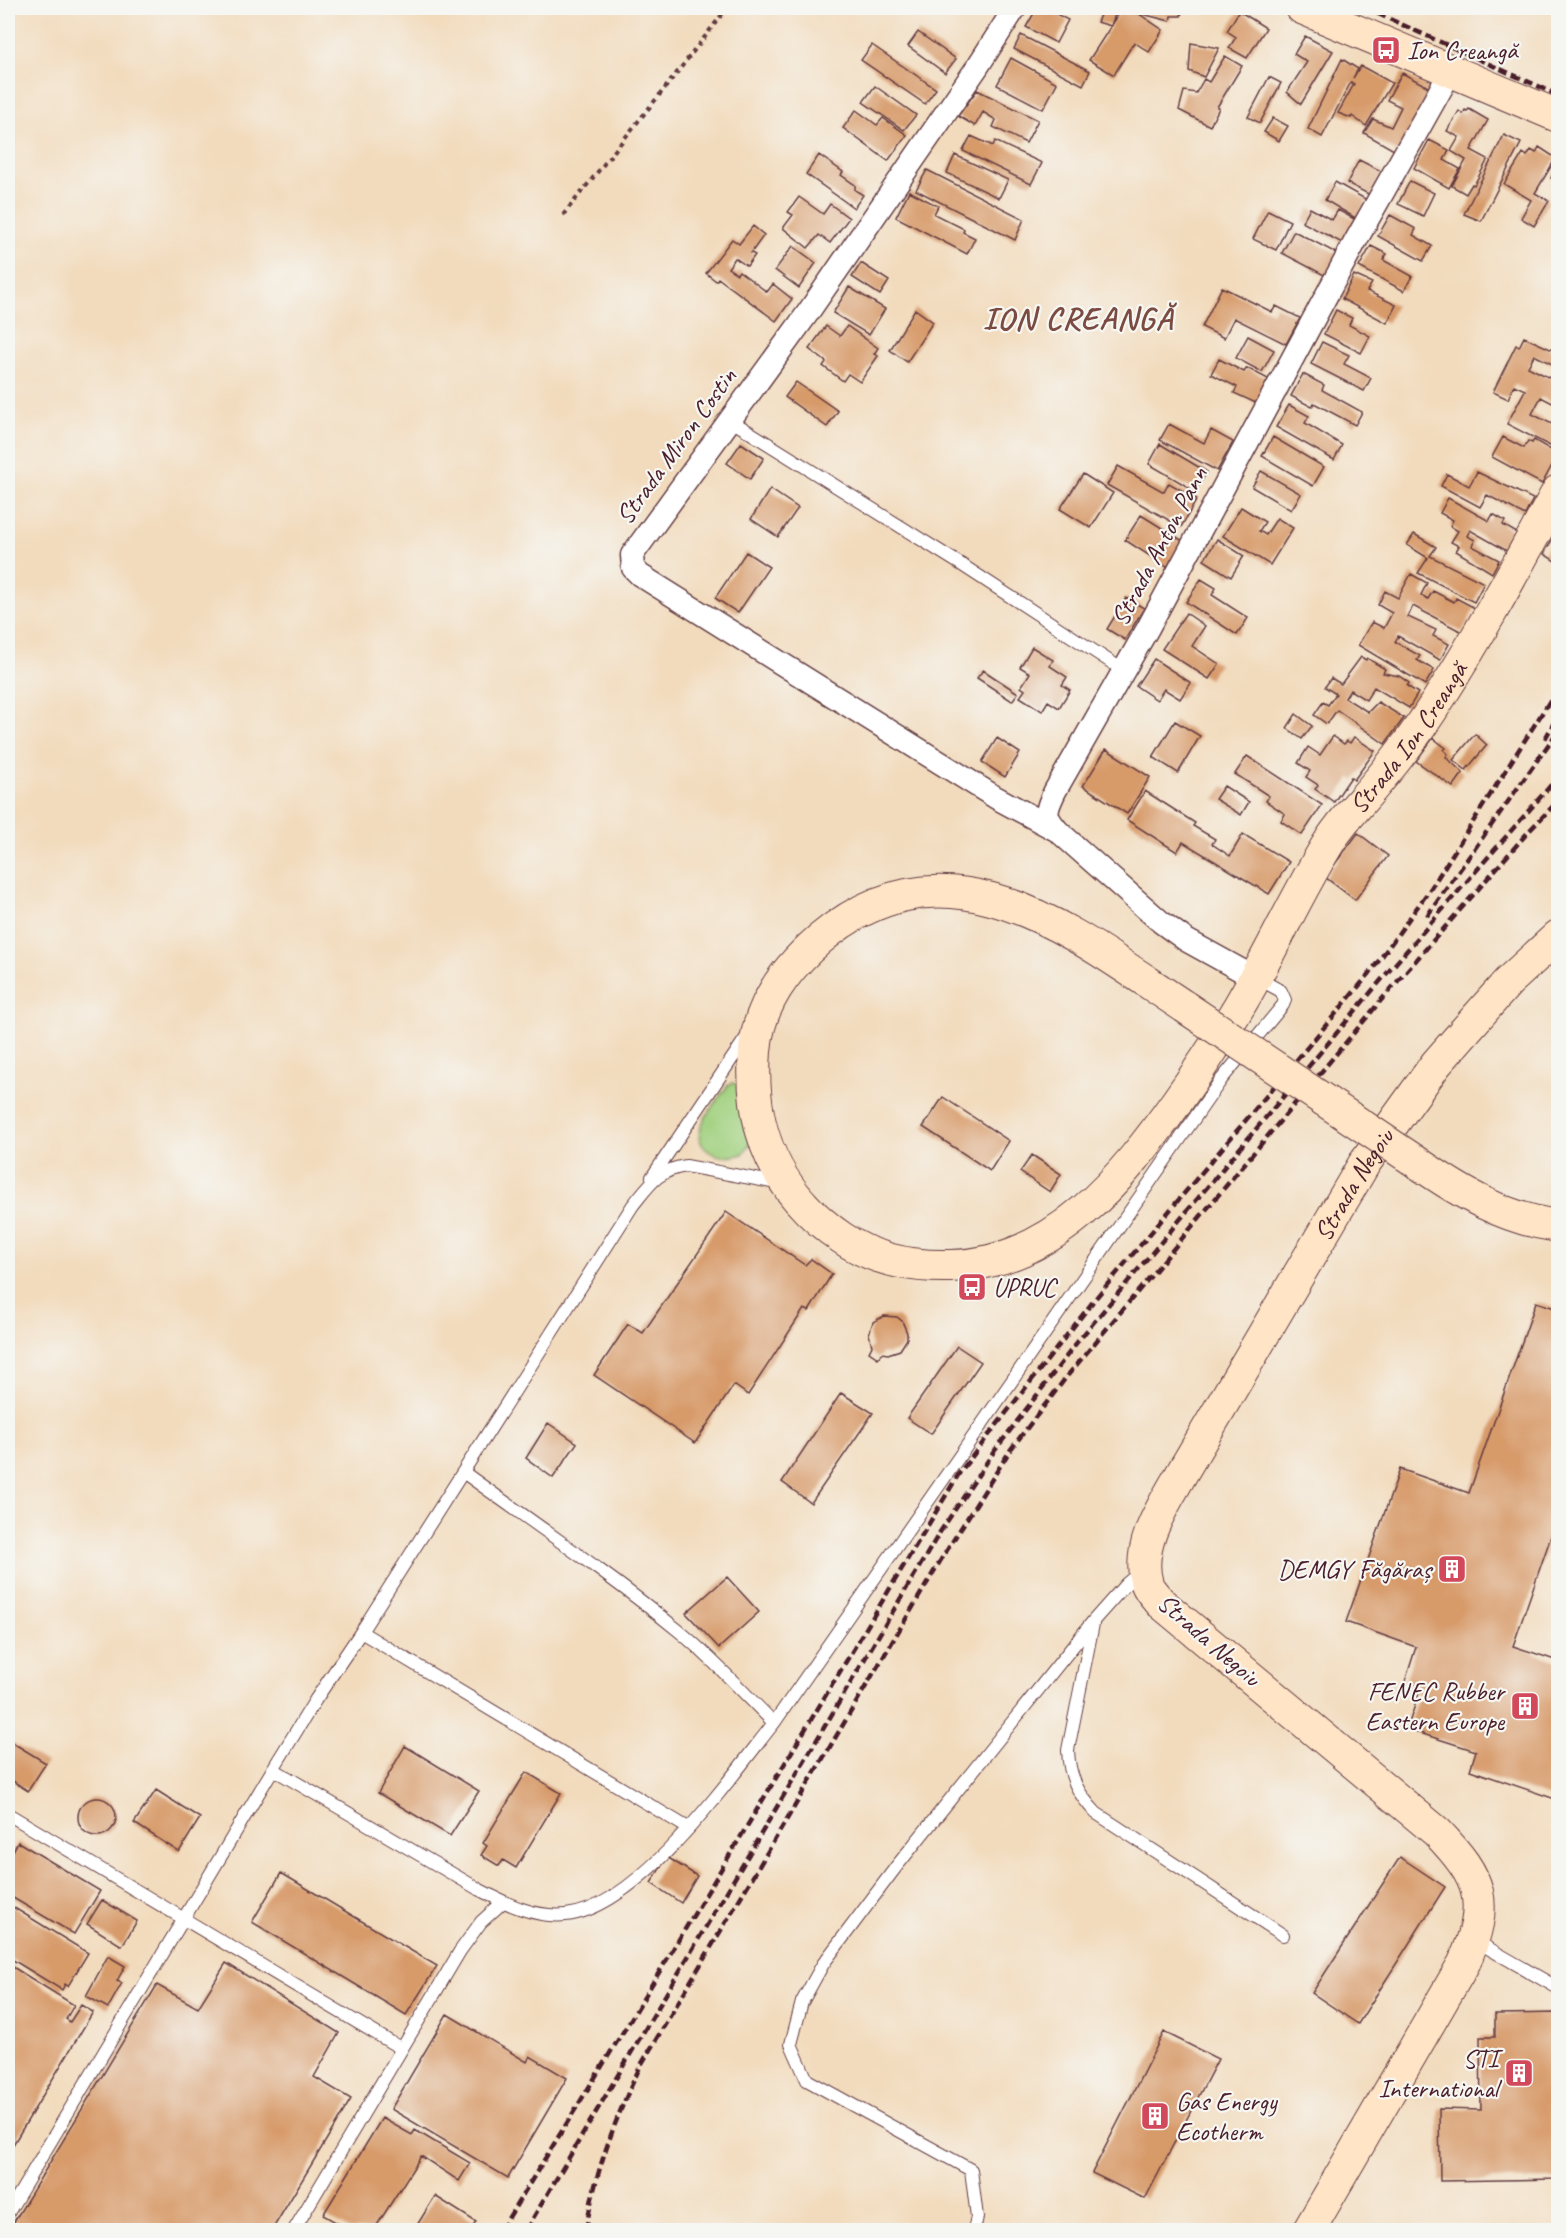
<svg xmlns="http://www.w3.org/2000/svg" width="1566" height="2238" viewBox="0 0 1566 2238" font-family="Caveat,sans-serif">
<rect width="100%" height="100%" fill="#f6f6f2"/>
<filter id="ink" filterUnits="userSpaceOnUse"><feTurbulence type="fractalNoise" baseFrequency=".0167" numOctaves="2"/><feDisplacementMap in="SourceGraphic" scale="12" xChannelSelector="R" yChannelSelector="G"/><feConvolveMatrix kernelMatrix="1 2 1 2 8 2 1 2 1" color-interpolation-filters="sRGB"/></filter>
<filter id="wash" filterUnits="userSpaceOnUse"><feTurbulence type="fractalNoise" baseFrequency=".008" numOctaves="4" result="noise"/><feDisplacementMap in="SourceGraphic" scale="24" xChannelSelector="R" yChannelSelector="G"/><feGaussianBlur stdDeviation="1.35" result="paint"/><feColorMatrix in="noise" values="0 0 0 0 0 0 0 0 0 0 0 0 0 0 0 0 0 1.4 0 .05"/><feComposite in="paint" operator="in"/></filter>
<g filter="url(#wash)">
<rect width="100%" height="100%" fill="#f2dbbd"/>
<path fill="#a0d07e" stroke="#757854" stroke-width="1.5" d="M733,1083l9,4 10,54 -9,13c-12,3 -25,5 -36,-4 -22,-17 11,-49 21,-65z"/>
<g id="blocks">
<path fill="#d79a69" d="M1037,8h8l23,12 -12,23 -30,-16z
M1103,8h14l-6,18 10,-18h9l33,22 -14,22 -15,-10 -20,33 -25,-15 22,-34 -14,-4z
M1140,8h43l-2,8h-10l-1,5 -32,-8z
M1239,11l27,17 -19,30 -18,-10 7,-11 -9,-6z
M918,32l38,27 -11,14 -37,-27z
M1021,35l69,36 -7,14 -69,-36z
M1305,36l28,15 -32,53 -14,-12 20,-30 -13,-8z
M1191,43l28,5 -15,29 -15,-6z
M872,45l64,44 -11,15 -64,-44z
M1225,56l17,10 -25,41 2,1 -9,18 -31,-16 5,-19 12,2 8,-14 5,3z
M1011,58l46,25 -14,26 -46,-24z
M1342,59l16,10 -5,9 8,-12 31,17 -26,43 -14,-10 -1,2 -13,-5 16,-29 -3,-2 -29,55 -14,-8z
M1402,73l30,16 -33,64 -35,-20 9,-14 18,8 10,-20 -14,-7z
M1269,77l12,6 -21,40 -12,-6z
M875,86l41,29 -12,15 -41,-28z
M977,90l61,30 -12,23 -33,-16 3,-7 -13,-8 -8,14 -17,-10z
M1469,109l19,11 -17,30 17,9 -14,26 -2,-1 -6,10 -14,-8 14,-26 -15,-9 8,-14 -12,-6 12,-20 4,3 2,-4 2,1z
M856,110l21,15 6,-7 24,17 -19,26 -45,-33z
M1273,118l15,8 -9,15 -15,-9z
M1504,135l17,8 -40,78 -17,-7z
M971,136l22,10 2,-5 47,22 -11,21 -68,-33z
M1429,140l20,10 -5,10 16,9 -11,19 -35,-20z
M1539,147l17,11 -21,35 14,8 -15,25 -13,-8 10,-18 -27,-16 19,-31 4,3 4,-6 5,3z
M819,155l24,17 -2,3 14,10v5l8,5 -9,13 -48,-34z
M955,155l53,25 -9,18 -52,-25z
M1359,160l24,12 -11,24 -25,-13z
M1558,165v17l-7,-4z
M927,170l97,49 -9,21 -99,-50z
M1410,181l24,12 -11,23 -25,-12z
M1335,182l32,18 -10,19 -32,-19z
M909,191l29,15 -4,8 30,15 -1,3 12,6 -8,16 -71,-37z
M799,197l24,17 7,-10 19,14 -19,25 -11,-8 -11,13 -25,-20 10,-13 -5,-3z
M1310,208l22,12 6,-10 18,10 -12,24 -42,-22z
M1268,210l22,11 -14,29 -23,-11z
M1390,215l26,14 -3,6 19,11 -9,15 -45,-25z
M753,226l11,9 -13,18 4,2 -8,11 -12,-8 -7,10 9,6 2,-3 28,21 6,-8 19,15 -16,22 -58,-43 -2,3 -10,-8 26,-34 7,5z
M1294,231l44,23 -12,22 -44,-23z
M793,246l23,17 -17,25 -24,-18z
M1371,246l16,8 -4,6 29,16 -8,15 -45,-24z
M861,263l28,18 -9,14 -28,-18z
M1354,275l18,8 -5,8 29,14 -9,18 -45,-24z
M849,287l36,22 -16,26 -36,-22z
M1222,287l50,25 4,-6 24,12 -14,26 -52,-26 -10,20 -22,-11z
M915,309l18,13 -26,40 -17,-12z
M1336,310l16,8 -3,7 21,11 -9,17 -37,-19z
M826,326l14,10 7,-10 31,22 -4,6 4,2 -18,26 -12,-8 -5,7 -20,-15 3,-4 -17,-13z
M1248,336l26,14 -12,22 -26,-14z
M1524,337l31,14 -1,2 4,3v11l-24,-12 -6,12 30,15v24l-17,-9 -9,17 26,13v23l-51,-26 18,-34 -11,-5 -6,14 -15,-7 23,-47 3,2z
M1322,342l27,13 -5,9 27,14 -7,13 -53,-27z
M1219,359l25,13 3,-4 23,12 -12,24 -24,-11 3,-6 -26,-13z
M1303,374l21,11 -2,5 40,22 -7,13 -41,-22 -2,4 -21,-11z
M796,382l42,29 -11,16 -42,-30z
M1289,405l20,11 -4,7 37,22 -8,15 -58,-33z
M1169,424l35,19 7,-13 22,12 -16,29 -57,-31z
M1273,437l51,30 -11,19 -51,-30z
M1503,437l21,11 4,-7 4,2 2,-3 24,14 -16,30 -50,-27z
M741,443l23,15 -14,21 -23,-16z
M1160,444l47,28 -12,19 -46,-27z
M1118,466l46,26 5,-9 28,16 -16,28 -74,-42z
M1261,471l40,23 -10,16 -39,-23z
M1477,472l56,27 -8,16 -38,-20 -7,12 -39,-21 6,-12 22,12z
M1083,474l30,19 -22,35 -31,-19z
M770,489l28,19 -20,29 -27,-18z
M1448,498l41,23 4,-7 12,7 -2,4 14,8 -10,18 -37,-21 -3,6 8,4 -3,6 27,14 -7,13 -36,-22 3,-5 -8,-4 7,-11 -8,-5 3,-6 -13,-7z
M1241,507l24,15 -6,9 7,4 11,-17 16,10 -23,37 -47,-29z
M1141,515l42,26 -16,26 -42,-27z
M1558,515v48l-14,-9 12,-21 -6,-3z
M1414,534l22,13 -6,9 54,27 -10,19 -56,-29 10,-15 -21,-13z
M1217,539l27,17 -13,21 -27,-17z
M746,552l23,15 -31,46 -23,-15z
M1411,574l16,9 -6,12 7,4 5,-8 21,11 2,-4 19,10 -13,24 -49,-26 -5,11 28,13 -3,6 16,8 -9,16 -42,-24 -3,6 25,14 -3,4 17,10 -9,15 -67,-40 14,-23 12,6 8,-15 -14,-8 7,-14 13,7z
M1201,579l15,9 -4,7 36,23 -11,17 -51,-33z
M1126,598l18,10 -19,32 -18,-11z
M1186,613l19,13 -13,20 27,18 -10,15 -47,-30z
M1032,647l21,13 -3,6 17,11 -5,8 8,5 -11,18 -11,-7 -6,10 -22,-14 5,-7 -4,-3 9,-14 -10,-6z
M1361,657l5,3 1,-2 18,11 -2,4 16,3 10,7 -2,3 11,7 -9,15 -35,-21 -8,13 -16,-10 -5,8 23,14 10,-10 26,16 -19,26 -48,-34 -10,14 -13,-9 9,-13 5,3 8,-11 -11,-7 6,-9 10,6z
M1154,659l37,24 -11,16 -16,-10 -7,11 -21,-14z
M983,670l35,23 -6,8 -35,-23z
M1296,714l16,12 -10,13 -15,-11z
M1175,721l25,15 -22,37 -25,-16z
M1475,734l12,11 -21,25 -13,-10z
M1333,736l11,8 3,-3 3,2 4,-6 21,14 -21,29 -3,-3 -17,25 -19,-13 3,-4 -12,-8 4,-6 -12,-8 10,-16 12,8z
M997,738l23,15 -15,24 -23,-15z
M1433,738l13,10 -2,2 4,4 -2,3 17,16 -10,14 -37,-26z
M1106,749l44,28 -23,37 -44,-28z
M1247,756l75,49 -20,30 -21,-14 4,-7 -19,-13 3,-5 -34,-22z
M1224,786l25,16 -8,13 -26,-16z
M1145,791l50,32 -2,3 22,13 -3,5 18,12 13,-22 46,28 -20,32 -86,-52 -6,10 -50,-32z
M1358,833l30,23 -33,44 -30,-23z
M943,1097l66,44 -19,30 -67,-44z
M1032,1155l29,19 -11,18 -30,-20z
M726,1212l79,53 6,-6 21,15 -23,37 -5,-2 -56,86 -14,-10 -39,58 -101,-68 34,-51 15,9z
M1536,1302l22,7v207l-45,130 45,15v139l-88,-30 6,-19 -69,-22 12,-36 -16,-5 13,-41 -70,-25 54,-153 69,24z
M884,1316l13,1 5,4 5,12v6l-7,11 -12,4 -6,-1 -4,5 -9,-6 3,-6 -3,-12 4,-12z
M957,1346l24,16 -50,72 -24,-16z
M841,1393l32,20 -62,90 -29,-21z
M548,1423l29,20 -24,35 -27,-20z
M727,1577l32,35 -40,36 -33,-35z
M8,1740l38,23 -18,28 -20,-13z
M405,1746l74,45 -29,45 -72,-43z
M526,1772l35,21 -45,75 -13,-8 -4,6 -18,-11 6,-9 -4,-3z
M156,1790l44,28 -21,34 -45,-29z
M78 1817a19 19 0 1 1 38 0a19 19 0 1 1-38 0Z
M18,1842l82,49 -26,43 -66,-39v-35z
M667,1857l30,19 -16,27 -30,-20z
M1400,1857l45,30 -87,137 -46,-31z
M281,1873l156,93 -31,49 -154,-93z
M102,1900l35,21 -15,25 -35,-22z
M8,1904l80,49 -20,33 -3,-2 -3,6 -54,-33z
M108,1956l17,10 -8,15 5,2 -14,25 -22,-12z
M226,1963l113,70 -25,44 37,22 -79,131h-263l148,-245 41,23z
M8,1964l66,41 -8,14 4,3 11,-17 12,7 -85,141z
M1558,2013v166l-118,2 -1,-72 42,1 -1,-73h15v-23z
M447,2014l80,48 3,-6 37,22 -59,100 -117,-69z
M1164,2032l54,27 -73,140 -53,-26z
M382,2118l30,17 3,-5 55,33 -11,18 -38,-25 -47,74h-24l-27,-15z
M435,2196l41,26 -5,8h-57z"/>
</g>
</g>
<g filter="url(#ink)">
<use href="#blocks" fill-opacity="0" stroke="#633b41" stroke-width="1.5"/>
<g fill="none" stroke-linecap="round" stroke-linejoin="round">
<g stroke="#633b41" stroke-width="14">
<path id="service" d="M730,420l232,145 161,105
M652,1177l96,-142
M463,1472c72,52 147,103 216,159 34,28 64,61 95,92
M1093,1624l-25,126c1,27 10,44 28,63l187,122
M361,1632l327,196
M273,1769l43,-70 45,-67 272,-427c17,-21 25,-35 53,-39l96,18
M8,1814l394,235
M1474,1940l84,48
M8,2213l265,-444 207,121c27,14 55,28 86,25 73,-7 164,-137 208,-192l447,-643 62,-75 2,-5 -4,-9 -24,-13
M294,2230l166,-279 21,-29 22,-20
M974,2230l3,-13 -6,-47 -164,-90 -16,-36 11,-42 21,-38 73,-97 198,-247 32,-36 15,-13"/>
</g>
<g stroke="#633b41" stroke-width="25">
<path id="minor" d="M1015,8l-39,61 -169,245 -175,241 1,13 7,7 355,222 63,34
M1255,978l-69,-38 -25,-18 -103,-91c-15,-17 -12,-20 -3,-40l93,-163 207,-386 96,-171"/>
</g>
<g stroke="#633b41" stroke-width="34">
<g id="secondary">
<path d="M1302,8l256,108"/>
<path id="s1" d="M1185,1007c-113,-74 -236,-177 -365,-68 -34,29 -62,67 -65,112 -6,79 21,142 87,187 32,22 69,29 108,28 104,-2 173,-88 228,-166 27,-38 53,-78 76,-120 26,-46 48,-95 77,-141 14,-21 32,-39 48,-59 22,-26 43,-54 61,-83 43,-67 80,-137 118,-206"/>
<path d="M1418,1163c43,30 87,56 140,63"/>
<path id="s2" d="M1309,2230l155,-267c26,-61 18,-84 -27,-131l-276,-229c-5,-6 -12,-13 -14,-19 -12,-39 18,-81 36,-113l181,-307 72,-100 27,-31 45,-51 50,-46"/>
</g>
</g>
<path stroke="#633b41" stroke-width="4" stroke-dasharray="4.5 4.5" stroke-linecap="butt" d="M563,215l106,-132 58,-75"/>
<use href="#service" stroke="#fff" stroke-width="12"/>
<use href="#minor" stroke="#fff" stroke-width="22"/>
<use href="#secondary" stroke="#ffe4c6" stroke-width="32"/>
<path stroke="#4a1f2b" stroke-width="4.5" stroke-dasharray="9 4.5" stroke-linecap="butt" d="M1365,8l193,87
M1545,739l13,-24
M1427,916l131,-185
M501,2230l130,-211 329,-547 135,-173 275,-326 61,-85 127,-200
M526,2230l414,-698 53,-79 85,-112 304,-362 176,-202
M586,2230c9,-59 29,-111 55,-165l301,-507 69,-109 57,-74 315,-377 146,-167 29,-30"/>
<g stroke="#633b41" stroke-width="34" stroke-linecap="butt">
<path id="secondary-bridge" d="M1185,1007l233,156"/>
</g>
<use href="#secondary-bridge" stroke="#ffe4c6" stroke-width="32"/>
</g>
</g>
<defs>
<g id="bus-square" transform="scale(1.5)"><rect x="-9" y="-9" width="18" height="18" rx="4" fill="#d1495b" stroke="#f6f6f2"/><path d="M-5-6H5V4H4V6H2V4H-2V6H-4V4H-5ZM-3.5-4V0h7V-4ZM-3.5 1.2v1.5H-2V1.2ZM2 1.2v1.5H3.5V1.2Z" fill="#fff"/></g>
<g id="building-square" transform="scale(1.5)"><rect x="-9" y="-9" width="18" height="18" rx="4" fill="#d1495b" stroke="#f6f6f2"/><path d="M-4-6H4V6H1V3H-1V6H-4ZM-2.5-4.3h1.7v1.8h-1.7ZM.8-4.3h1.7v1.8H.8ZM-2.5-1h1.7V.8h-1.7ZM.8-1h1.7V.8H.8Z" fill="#fff"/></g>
</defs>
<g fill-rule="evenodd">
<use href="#bus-square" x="1386" y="50"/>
<use href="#bus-square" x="972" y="1287"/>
<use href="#building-square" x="1452" y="1569"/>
<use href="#building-square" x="1525" y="1706"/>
<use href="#building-square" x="1519" y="2073"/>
<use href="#building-square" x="1155" y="2116"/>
</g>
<g text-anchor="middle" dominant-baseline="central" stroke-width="4.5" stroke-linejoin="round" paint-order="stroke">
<g font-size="26" fill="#4a1f2b" stroke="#f6f6f2" text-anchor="start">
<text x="1407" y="50">Ion Creangă</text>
<text x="993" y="1287">UPRUC</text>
<text x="1431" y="1569" text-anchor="end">DEMGY Făgăraș</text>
<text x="1504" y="1691" text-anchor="end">FENEC Rubber<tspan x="1504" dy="30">Eastern Europe</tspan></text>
<text x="1498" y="2058" text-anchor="end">STI<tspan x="1498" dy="30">International</tspan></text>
<text x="1176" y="2101">Gas Energy<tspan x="1176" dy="30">Ecotherm</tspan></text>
</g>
<g font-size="26" fill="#4a1f2b" stroke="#f6f6f2">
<text transform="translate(676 446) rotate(-54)">Strada Miron Costin</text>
<text transform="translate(1159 546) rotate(-62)">Strada Anton Pann</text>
<text stroke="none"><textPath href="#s1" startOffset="1594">Strada Ion Creangă</textPath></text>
<text stroke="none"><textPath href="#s2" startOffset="1293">Strada Negoiu</textPath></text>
<text transform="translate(1209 1640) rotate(41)">Strada Negoiu</text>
</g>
<g font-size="32" font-weight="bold" letter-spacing="1.5" fill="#7b4a41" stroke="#f6f6f2">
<text x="1078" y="318">ION CREANGĂ</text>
</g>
</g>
<rect width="1566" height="2238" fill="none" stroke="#f6f6f2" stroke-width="30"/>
</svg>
